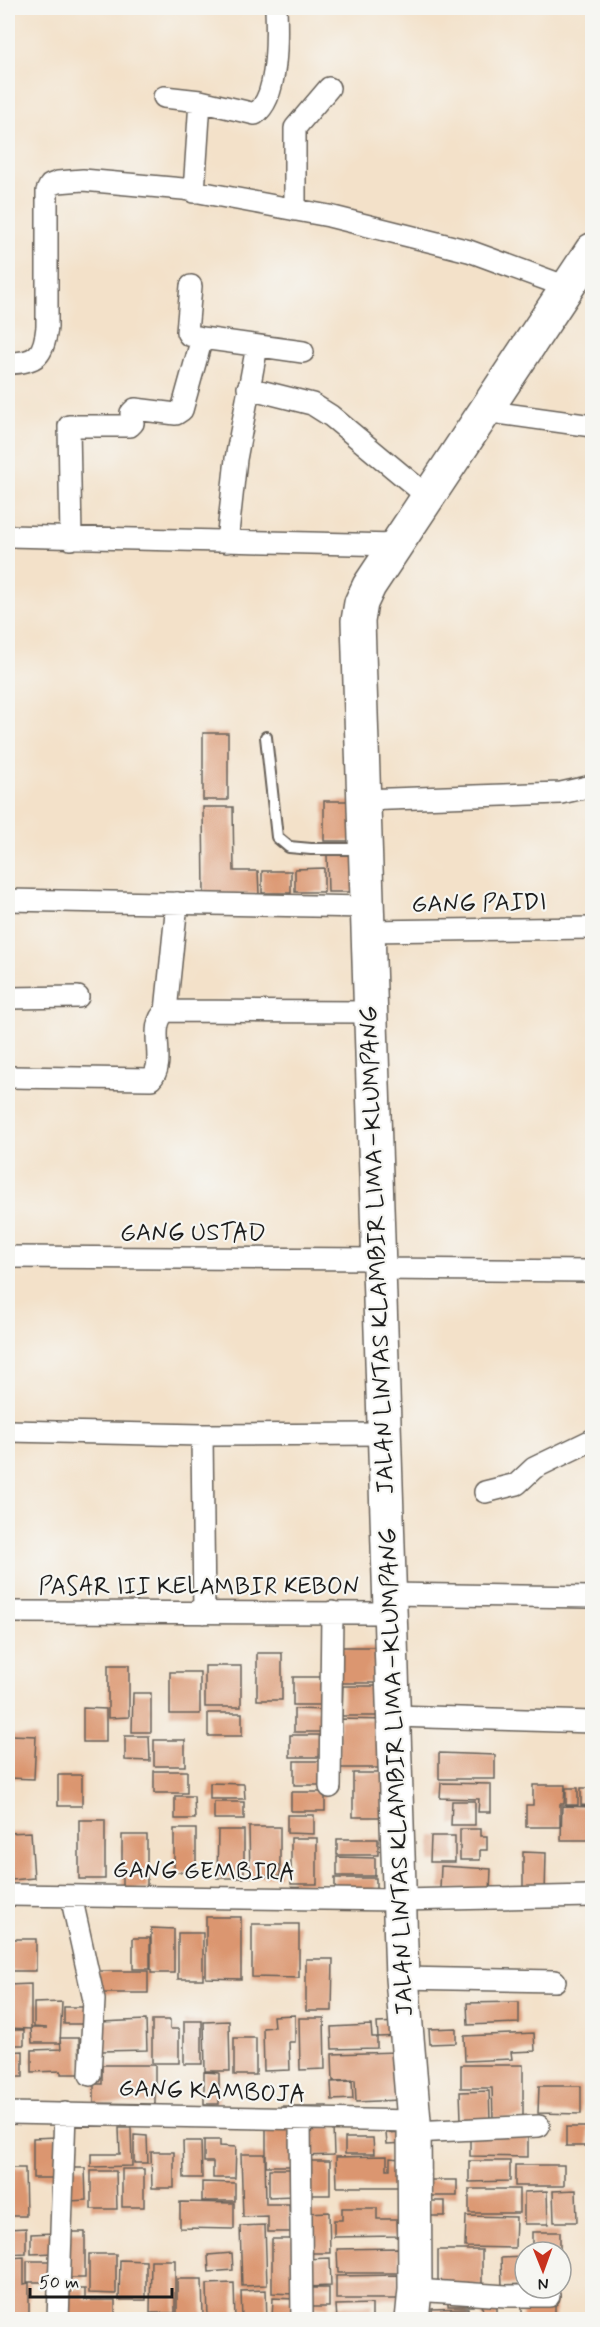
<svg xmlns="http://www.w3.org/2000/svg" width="600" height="2327" viewBox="0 0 600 2327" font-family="Mynerve,sans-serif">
<rect width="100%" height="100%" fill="#f6f6f2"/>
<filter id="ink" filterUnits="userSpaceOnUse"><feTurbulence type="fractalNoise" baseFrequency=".0167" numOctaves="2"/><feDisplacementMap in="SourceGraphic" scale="12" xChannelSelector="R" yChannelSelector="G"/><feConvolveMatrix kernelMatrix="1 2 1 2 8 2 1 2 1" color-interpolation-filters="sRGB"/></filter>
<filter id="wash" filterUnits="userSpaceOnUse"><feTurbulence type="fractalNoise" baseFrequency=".008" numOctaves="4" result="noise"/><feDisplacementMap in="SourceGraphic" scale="24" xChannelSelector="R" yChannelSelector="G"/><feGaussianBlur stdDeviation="1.35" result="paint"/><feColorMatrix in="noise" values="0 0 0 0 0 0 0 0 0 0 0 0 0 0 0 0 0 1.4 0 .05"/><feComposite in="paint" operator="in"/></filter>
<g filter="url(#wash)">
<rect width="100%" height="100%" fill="#f3e1c9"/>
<g id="blocks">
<path fill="#db966f" d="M203,733h25v67h-25z
M324,801h29v40h-29z
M203,807h30l1,64h24l1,23h-55z
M327,855h32v37h-31z
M324,868v24h-29v-23z
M262,871h29v22h-29z
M336,1647h42v36h-42z
M257,1653h25v47h-25z
M108,1665h21v52l-21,1z
M205,1666h36v41h-36z
M170,1672h30v42h-30z
M293,1677h33v28h-33z
M343,1686h43v30h-44z
M133,1693h18v39h-19z
M83,1708l23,1v33h-23z
M294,1709l34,1v22h-34z
M208,1713h34v23h-34z
M339,1719l51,1v48h-51z
M11,1735l25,1 -2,43 -25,-1z
M290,1735h39v22h-39z
M125,1736h24l1,25 -25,-1z
M154,1740h31v26h-31z
M439,1753l56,2v24h-56z
M294,1761h31v24h-31z
M154,1771h33v22h-33z
M353,1773h34l-1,44h-33z
M58,1775h24v31h-24z
M210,1783l34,1 1,15h-35z
M441,1783l50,1v28h-13l1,-13 -39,-1z
M533,1785h32l-1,19h-4v23h-34v-22h7z
M566,1788h12v17h-12z
M581,1788h11v18l-11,-1z
M291,1792h34v19h-34z
M175,1796h19l1,23h-20z
M452,1801h23v24h-24z
M214,1802h30v17h-30z
M562,1806l30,1v33h-31z
M287,1815h27v19l-27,-1z
M79,1820h26v59h-26z
M249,1827h31v49l-30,1z
M174,1829h22v43h-22z
M460,1829h21v7h6v14h-7v10h-20z
M218,1830h26v48h-27z
M31,1832l3,46 -22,2 -4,-47z
M122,1835h25v54h-25z
M431,1836h24v26h-25z
M291,1838h26v46h-26z
M337,1839h41v16h-41z
M523,1852l23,1 -1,42h-22z
M337,1857l38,1v18h-38z
M441,1866l50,3 -1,23 -50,-3z
M335,1878h41v19h-41z
M206,1917h35v62l-35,-1z
M252,1924h47v54l-47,-1z
M151,1928l23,1v44h-23z
M178,1933h25v46h-25z
M133,1938h17v31h-17z
M8,1939h28v32h-28z
M306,1959h27l-1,52h-26z
M97,1971h51v22h-51z
M31,1984v45l-23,-1v-43z
M62,2002l-2,41h-28l-1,-15h16l-13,-1v-24z
M519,2002v21l-51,2 -1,-22z
M64,2007h27v17h-27z
M295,2015v27h-6l1,28 -26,1 -1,-43 11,-1 -1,-11z
M299,2018h25l1,51 -25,1z
M146,2020l1,30 -45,1 -1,-29z
M152,2020h18v9h9v34h-27z
M184,2021h18v43h-18z
M229,2021l1,50h-25l-1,-49z
M400,2022l1,14 -23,1 -1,-14z
M371,2025l1,12h5v11l-45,1 -1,-22z
M456,2028v15l-26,1 -1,-15z
M8,2030h16v15h-16z
M534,2033l1,18 -24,1 1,7 -47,2 -1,-25z
M60,2038h19l1,36h-19v-3l-29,1v-22l29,-1z
M234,2038h22v37h-22z
M23,2051v26h-15v-25z
M397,2052l2,48 -43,2 -1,-22 -22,1 -1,-27z
M102,2065h53v39l-61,-1v-19h8z
M461,2065h62v52l-30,1 -1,-30h-31z
M204,2072l15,1v31h-15z
M352,2081l1,18 -21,1 -1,-18z
M539,2086h42v28l-43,-1z
M489,2091l1,28h-29l-1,-27z
M281,2106h46v12h-47z
M295,2125v41h-29v-40z
M333,2127l1,28 -32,1 -1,-28z
M566,2127h22v19h-22z
M119,2128h12l1,38 -41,1v-13h29z
M407,2132v11l-20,1 -1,-11z
M470,2133l58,1v23l-58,-1z
M134,2135l13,1 1,27h-14z
M57,2137v41h-24v-40z
M345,2138h28l1,16h-29z
M204,2140h16v6l16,1 -1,31h-22v-16h-9z
M183,2141h18l1,37h-18z
M151,2152h23v36h-22z
M241,2154h24l1,50h23l1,28h-22v-16l-25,1z
M387,2156v13h3v-11l10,1 3,28h-66l-1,-30z
M302,2161h28v34h-28z
M469,2161h41v20l-41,1z
M515,2165h49v21h-49z
M8,2168h17l1,48h-18z
M69,2168h16l1,32 -16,1z
M122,2169h22v38h-22z
M269,2169h24v27l-24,1z
M91,2171h25l1,38h-26z
M428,2180h29v16h-29z
M202,2182l33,1v18h-33z
M469,2189h50v24h-50z
M576,2190l1,32h-23l-1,-31z
M547,2191l1,33h-24v-32z
M431,2201h14v15h-14z
M180,2202l54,1v26l-54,-1z
M342,2208h35v11h20l1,17 -64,1v-17h8z
M329,2212l1,41h-25v-40z
M466,2216l50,1 -1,31 -50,-1z
M265,2225l2,60 -25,1 -2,-60z
M26,2228v25l-18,1v-25z
M64,2232h21v46h-20z
M532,2232h28v20h-28z
M54,2233v20l-23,1v-20z
M272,2239h21v55l-21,-1z
M399,2248v25h-61l-1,-24z
M438,2250h44v36h-44z
M232,2253l1,17 -24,2 -1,-17z
M89,2254h27v40l-27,-1z
M24,2257v27l5,-1v37h-21v-62z
M525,2257v27l-23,1 -1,-27z
M330,2258l1,28 -25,1 -1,-28z
M120,2260l26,1v39h-27z
M151,2260h24v53h-25z
M27,2261h22l-1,21h-21z
M399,2275v24h-63v-23z
M177,2279h25l1,37h-26z
M234,2283l1,37h-27l-1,-36z
M304,2288h25v19h-24z
M63,2289h22v11h30v20h-52z
M266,2290l1,30h-25l-1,-29z
M448,2295h25v11h-25z
M482,2297h15v23h-14z
M273,2298l21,1v21h-22z
M555,2299v21h-33v-20z
M372,2304v16h-35l-1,-15z
M468,2308l1,12h-36l-1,-11z"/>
</g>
</g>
<g filter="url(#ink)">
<use href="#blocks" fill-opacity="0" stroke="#676159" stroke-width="1.5"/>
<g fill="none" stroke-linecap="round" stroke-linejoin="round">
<g stroke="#676159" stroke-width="14">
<path id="service" d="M266,737l11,100 12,10 22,2h52"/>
</g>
<g stroke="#676159" stroke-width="24">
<path id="minor" d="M164,97l36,4 55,13c24,-16 22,-80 21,-106
M194,192l6,-91
M295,210v-82l34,-40
M202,338l101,14
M8,363c29,0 36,-8 39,-36v-136l3,-6 8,-3 25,-2 100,9 146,27 140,35 98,36
M248,388l64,16 19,12 96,80
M484,411l108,15
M8,536l387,9
M71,539l-2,-113h61l3,-3 -2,-10 4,-4 41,5 6,-4 20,-72 -13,-3 -2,-3 4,-46
M227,542l9,-83 21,-113
M362,800l199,-7 31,-7
M8,900l358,7
M367,931l225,-3
M8,998l70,-1
M166,1011l11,-108
M8,1077l143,2c17,-17 -5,-52 15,-68l203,1
M8,1257l370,2
M379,1269l213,2
M8,1431l194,4 182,-1
M202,1435l2,178
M485,1492l32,-8 17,-16 58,-28
M389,1594l203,3
M8,1612l382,1
M395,1716l197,6
M330,1787l2,-175
M8,1895l392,5 192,-4
M71,1896l23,104 -4,75
M402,1978l153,3
M8,2113l406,8
M300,2121l2,199
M414,2132l125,-6
M415,2290l91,6h43
M58,2320l7,-207"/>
</g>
<g stroke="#676159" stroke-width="36">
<path id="primary" d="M412,2320l3,-30 -1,-169 -12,-143 -44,-1357 3,-18 8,-17 223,-336"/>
</g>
<use href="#service" stroke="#fff" stroke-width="10"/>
<use href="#minor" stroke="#fff" stroke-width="21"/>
<use href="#primary" stroke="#fff" stroke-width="33"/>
</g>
</g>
<g text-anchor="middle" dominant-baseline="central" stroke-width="4.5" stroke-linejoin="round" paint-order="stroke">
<g font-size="24" fill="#1c1c1c" stroke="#f6f6f2">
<text transform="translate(479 904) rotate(-1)">GANG PAIDI</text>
<text x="193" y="1233">GANG USTAD</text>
<text transform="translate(378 1250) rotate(-92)">JALAN LINTAS KLAMBIR LIMA–KLUMPANG</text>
<text x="199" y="1587">PASAR III KELAMBIR KEBON</text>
<text transform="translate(397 1772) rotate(-92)">JALAN LINTAS KLAMBIR LIMA–KLUMPANG</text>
<text transform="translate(204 1872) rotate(1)">GANG GEMBIRA</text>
<text transform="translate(212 2092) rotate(2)">GANG KAMBOJA</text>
</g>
</g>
<rect width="600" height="2327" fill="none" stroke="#f6f6f2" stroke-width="30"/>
<g transform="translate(543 2270) rotate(179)"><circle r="28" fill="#f6f6f2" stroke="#9f9f9c" stroke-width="1.5"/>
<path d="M0-4.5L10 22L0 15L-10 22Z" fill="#c8321e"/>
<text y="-9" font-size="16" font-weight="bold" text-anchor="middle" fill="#1c1c1c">N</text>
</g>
<path d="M30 2288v9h142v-9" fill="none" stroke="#1c1c1c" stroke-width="3"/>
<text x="39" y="2288" font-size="18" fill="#1c1c1c" stroke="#f6f6f2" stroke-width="4.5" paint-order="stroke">50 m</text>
</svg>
